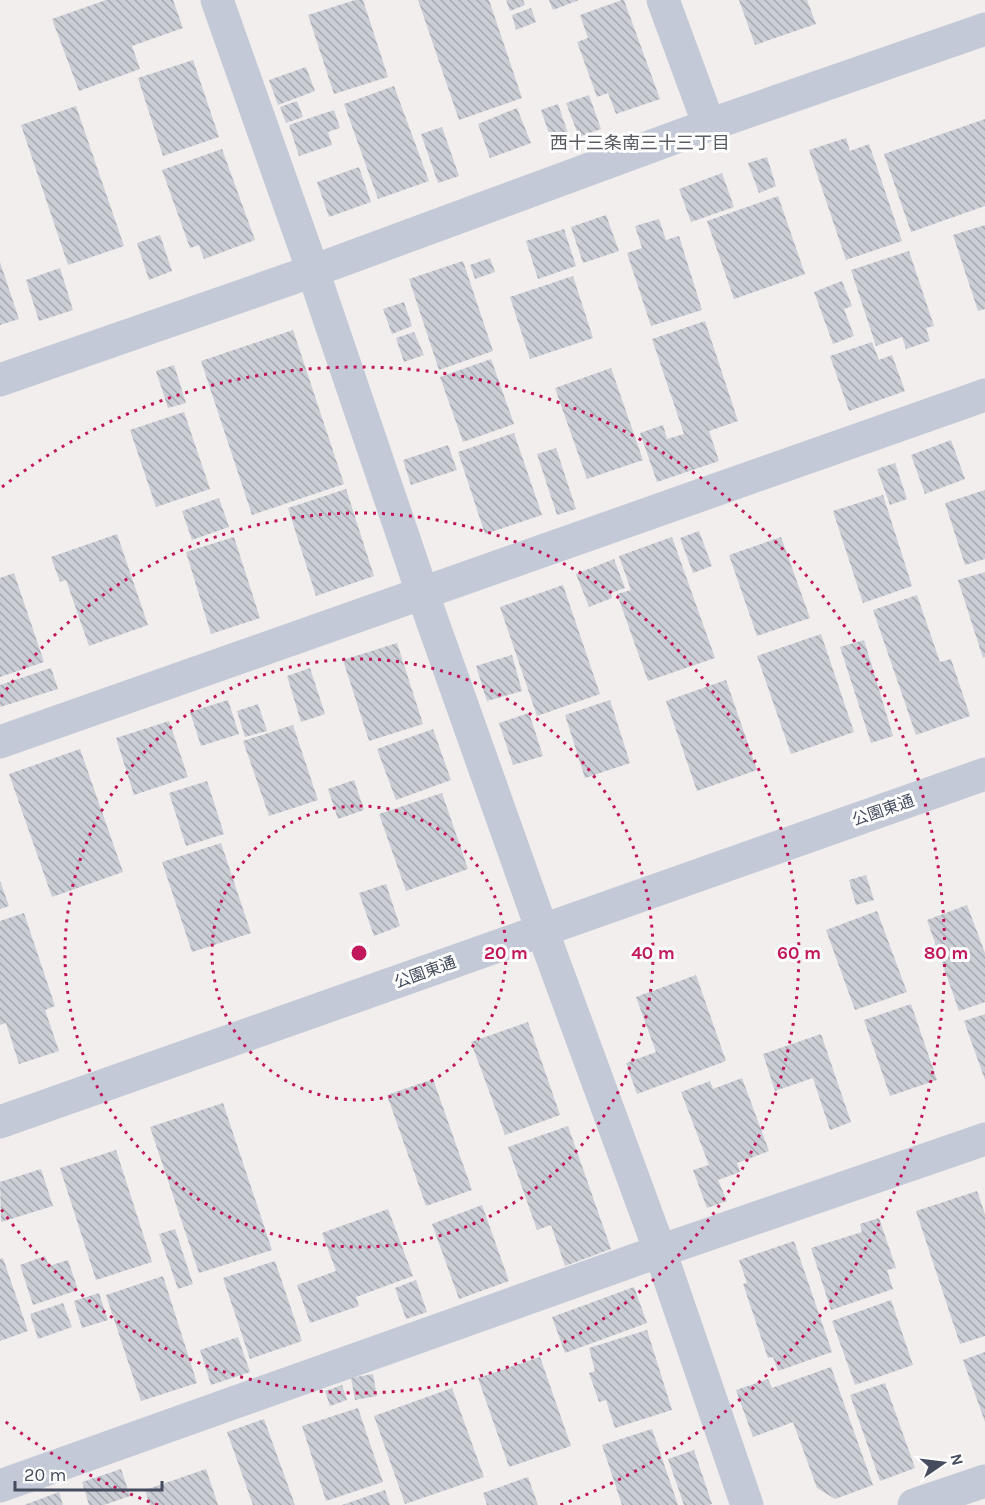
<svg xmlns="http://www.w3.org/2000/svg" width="985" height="1505" viewBox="0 0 985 1505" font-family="Karla,'Noto Sans JP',sans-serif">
<defs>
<pattern id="building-back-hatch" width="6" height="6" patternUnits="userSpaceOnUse" patternTransform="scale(1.5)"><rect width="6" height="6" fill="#ccced6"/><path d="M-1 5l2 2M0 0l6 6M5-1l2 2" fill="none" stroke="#a7a9b1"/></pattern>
</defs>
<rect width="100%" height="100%" fill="#f1eeed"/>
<path fill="url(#building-back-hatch)" d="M106,0h67l10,28 -51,18 8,23 -61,22 -27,-72z
M355,0h8l25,77 -54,17 -26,-79z
M418,0h71l33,98 -63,22z
M506,0h17l2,5 -15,6z
M549,0h30l-26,10z
M622,0h2l36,99 -44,15 -8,-21 -11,4 -20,-55 11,-4 -8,-23z
M739,0h68l9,24 -61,21z
M531,8l5,14 -20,8 -4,-15z
M193,60l26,77 -56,19 -25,-78z
M306,67l9,24 -37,14 -9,-25z
M394,86l35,95 -51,18 -34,-95z
M589,95l12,34 -22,8 -13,-34z
M297,101l6,16 -17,6 -6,-16z
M558,104l13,38 -17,6 -13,-38z
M76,106l48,140 -56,19 -47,-140z
M517,108l14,35 -41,15 -12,-34z
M334,110l6,18 -12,4 4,13 -33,11 -10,-31z
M985,119v87l-74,26 -27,-78z
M442,127l17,49 -21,7 -17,-49z
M846,138l4,13 19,-7 33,97 -56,19 -37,-110z
M222,149l33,91 -51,19 -5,-14 -9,3 -28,-78z
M767,157l9,29 -17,7 -11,-30z
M359,167l12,35 -42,15 -12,-35z
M722,173l12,34 -43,15 -12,-33z
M778,196l27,78 -71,25 -27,-78z
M606,215l13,36 -36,12 -12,-36z
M659,219l7,21 13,-4 23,74 -51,16 -24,-73 15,-5 -7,-22z
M985,225v84l-7,2 -25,-76z
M564,229l12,37 -38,13 -12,-38z
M160,235l12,36 -23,9 -12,-37z
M909,251l25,75 -8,2 4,13 -24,8 -4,-12 -26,9 -25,-76z
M490,258l5,14 -20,7 -5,-14z
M463,261l30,90 -54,19 -30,-91z
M0,262l19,57 -19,6z
M60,268l13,42 -34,11 -13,-41z
M573,276l20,62 -63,21 -20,-62z
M842,281l10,25 -8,3 10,27 -21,8 -19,-52z
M404,302l8,24 -20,8 -9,-25z
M705,321l33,100 -29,10 10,30 -62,21 -17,-49 23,-8 4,14 17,-5 -32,-95z
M293,330l51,154 -92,31 -51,-154z
M414,332l10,23 -20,7 -8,-24z
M872,342l7,18 13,-5 13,36 -56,20 -19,-55z
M491,359l23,65 -51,18 -23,-65z
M174,365l12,38 -18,5 -12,-37z
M611,368l32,92 -56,19 -32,-91z
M184,412l26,77 -54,18 -26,-77z
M514,433l28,82 -57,19 -27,-82z
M951,440l14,39 -40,15 -14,-39z
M448,445l9,25 -46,15 -8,-25z
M556,448l20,61 -19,6 -20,-61z
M895,463l12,36 -17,6 -13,-36z
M346,489l28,87 -58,20 -28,-88z
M985,490v69l-20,6 -20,-62z
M883,495l29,91 -49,17 -30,-92z
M219,498l10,29 -37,13 -10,-29z
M699,531l13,35 -19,7 -13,-35z
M117,534l31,91 -59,21 -23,-66 -6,2 -9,-25z
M234,537l26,81 -49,16 -25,-82z
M672,537l43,121 -67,23 -31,-87 14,-4 -12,-34z
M781,537l29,81 -53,18 -28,-81z
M614,559l11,29 -14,5 1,5 -23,9 -13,-33z
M985,572v85l-2,1 -25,-78z
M14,573l30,89 -44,15v-99z
M563,585l37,109 -63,22 -37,-109z
M917,595l23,67 11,-3 19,57 -54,19 -43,-125z
M821,634l33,98 -63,22 -34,-98z
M864,640l29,96 -22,7 -31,-96z
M397,643l26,81 -54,17 -26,-81z
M512,655l10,36 -35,10 -11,-35z
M51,668l7,21 -58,18v-22z
M310,668l15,46 -24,8 -14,-46z
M726,680l31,90 -60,21 -31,-90z
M228,700l11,34 -38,12 -11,-34z
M610,700l20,63 -45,15 -20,-63z
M258,704l9,27 -22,6 -8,-26z
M529,713l14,43 -30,9 -14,-42z
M169,721l19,56 -54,18 -18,-57z
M293,725l25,75 -49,16 -26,-75z
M433,729l18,51 -55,20 -19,-51z
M80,749l43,123 -71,25 -43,-123z
M354,780l10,30 -26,9 -10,-30z
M207,781l17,53 -38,12 -17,-53z
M442,793l26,76 -62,22 -27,-77z
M221,843l30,90 -59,19 -30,-90z
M866,875l8,25 -18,5 -7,-25z
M0,881l9,25 -9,3z
M386,884l14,42 -26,10 -15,-43z
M967,905l18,48v49l-26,9 -32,-91z
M877,911l30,81 -52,18 -29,-80z
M24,913l31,93 -10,4 14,41 -40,13 -13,-41 -6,2v-104z
M696,975l30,86 -89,33 -11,-31 30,-11 -20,-55z
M911,1004l26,76 -47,16 -26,-76z
M985,1014v66l-21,-59z
M528,1022l32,93 -55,20 -34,-93z
M821,1034l30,88 -21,8 -17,-52 -38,13 -12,-37z
M742,1078l27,73 -32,12 3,9 -22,8 9,21 -20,7 -14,-38 16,-5 -28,-73 29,-11 3,8z
M433,1079l39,111 -46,16 -39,-111z
M223,1103l49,147 -73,23 -49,-146z
M568,1126l43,123 -46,17 -14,-41 -14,5 -29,-83z
M116,1150l36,112 -56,18 -36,-112z
M41,1169l12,37 -52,16 -1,-40z
M977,1191l8,23v122l-25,8 -44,-133z
M482,1205l27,76 -50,18 -27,-75z
M388,1209l25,67 -57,21 3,9 -49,17 -13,-38 39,-14 -14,-38z
M879,1218l17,50 -9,2 6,19 -62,21 -20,-62 51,-16 -2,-8z
M175,1229l18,55 -15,5 -19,-55z
M794,1241l38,111 -54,19 -5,-14 -5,1 -25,-74 4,-1 -8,-23z
M45,1256l4,10 19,-6 10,30 -45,15 -13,-40z
M3,1258l25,73 -28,10v-82z
M275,1261l27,80 -52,18 -27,-81z
M163,1276l34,107 -56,18 -35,-106z
M416,1280l11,32 -21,7 -11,-31z
M634,1287l13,36 -82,30 -13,-36z
M99,1293l9,27 -26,8 -8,-27z
M891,1300l22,65 -58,20 -23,-64z
M63,1303l9,24 -34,12 -8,-25z
M647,1330l25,80 -57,18 -9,-28 -7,2 -10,-29 6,-2 -6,-23z
M238,1337l12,35 -39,13 -11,-35z
M985,1352v70l-22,-62z
M540,1357l31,89 -62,21 -31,-89z
M831,1367l42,118 -38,14 -18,-11 -24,-66 -40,15 -17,-47 32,-11 4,9z
M373,1374l4,22 -22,4 -4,-22z
M885,1383l30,85 -35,13 -30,-86z
M342,1385l5,15 -17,6 -5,-15z
M452,1388l32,89 -79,27 -31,-88z
M358,1408l25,74 -57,19 -24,-75z
M264,1419l31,86h-42l-26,-73z
M652,1429l26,76h-56l-20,-60z
M694,1450l18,54 -3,1h-25l-16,-46z
M121,1469l9,27 -26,9h-15l-7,-23z
M206,1469l12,36h-68l-5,-15z
M528,1477l10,28h-51l-4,-12z
M385,1490l5,15h-48z
M59,1492l4,13h-39z"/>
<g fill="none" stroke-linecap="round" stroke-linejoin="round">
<path stroke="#c3c9d6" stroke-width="33" d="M217,0l96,271 109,321 120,338 118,321 87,254
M663,0l46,125
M0,380l313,-109 396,-146 276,-96
M0,742l985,-347
M0,1122l985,-348
M0,1486l660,-235 325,-112
M914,1505l71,-24"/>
</g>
<g fill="none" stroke="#c2185b" stroke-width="3" stroke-dasharray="3 6">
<circle cx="359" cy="953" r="147"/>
<circle cx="359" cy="953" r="294"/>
<path d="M1 697A440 440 0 1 1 1 1209"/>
<path d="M158 1505A587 587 0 0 1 2 1419M2 487A587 587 0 1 1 560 1505"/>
</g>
<g text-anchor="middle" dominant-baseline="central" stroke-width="6" stroke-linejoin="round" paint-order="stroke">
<g font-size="16" fill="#444c5d" stroke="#fff">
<text transform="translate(883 810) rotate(-19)">公園東通</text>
<text transform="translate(425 972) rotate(-20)">公園東通</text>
</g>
<g font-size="18" fill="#5a5c63" stroke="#fff">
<text x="640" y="143">西十三条南三十三丁目</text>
</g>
</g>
<circle cx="359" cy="953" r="9" fill="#c2185b" stroke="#fff" stroke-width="3"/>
<g font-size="18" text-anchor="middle" font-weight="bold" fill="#c2185b" stroke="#fff" stroke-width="6" stroke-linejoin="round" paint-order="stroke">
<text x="506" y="959">20 m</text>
<text x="653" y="959">40 m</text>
<text x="799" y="959">60 m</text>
<text x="946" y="959">80 m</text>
</g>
<g transform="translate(943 1463) rotate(76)" stroke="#ffffff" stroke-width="4.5" paint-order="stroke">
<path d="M0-4.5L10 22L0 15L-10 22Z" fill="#444c5d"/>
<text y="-9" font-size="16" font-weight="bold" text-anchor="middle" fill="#444c5d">N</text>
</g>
<path d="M15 1481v9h147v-9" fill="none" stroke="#444c5d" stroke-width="3"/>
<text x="24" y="1481" font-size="18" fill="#444c5d" stroke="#ffffff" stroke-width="4.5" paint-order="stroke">20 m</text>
</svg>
